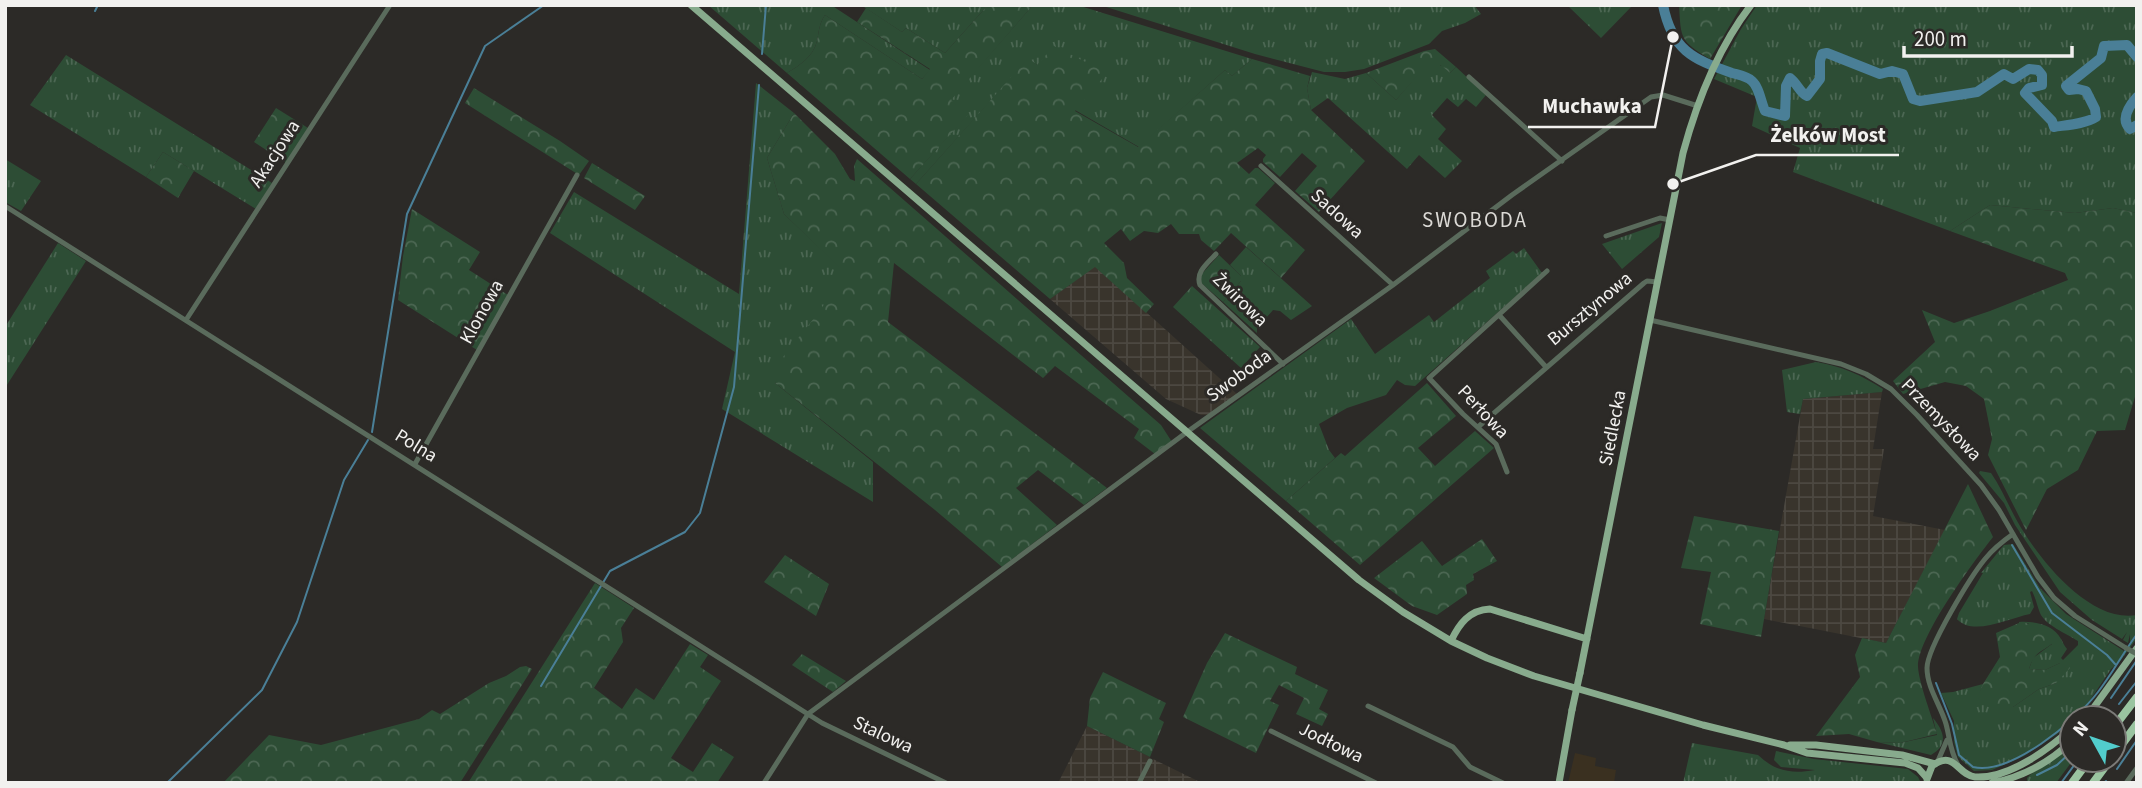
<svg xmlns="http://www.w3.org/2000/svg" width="2142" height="788" viewBox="0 0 2142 788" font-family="'Source Sans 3',sans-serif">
<defs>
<pattern id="industrial-grid" width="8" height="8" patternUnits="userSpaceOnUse" patternTransform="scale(1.75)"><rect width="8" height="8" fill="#39342c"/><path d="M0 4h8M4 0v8" fill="none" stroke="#4c4841"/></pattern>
<pattern id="grass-tufts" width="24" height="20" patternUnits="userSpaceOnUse" patternTransform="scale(1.75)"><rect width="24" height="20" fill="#2d4d35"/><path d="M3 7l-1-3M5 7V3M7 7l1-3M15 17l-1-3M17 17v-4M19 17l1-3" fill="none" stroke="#4c6753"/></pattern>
<pattern id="forest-crowns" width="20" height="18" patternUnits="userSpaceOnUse" patternTransform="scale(1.75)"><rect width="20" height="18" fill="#2d4d35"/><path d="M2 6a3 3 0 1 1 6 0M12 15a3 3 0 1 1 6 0" fill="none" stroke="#4c6753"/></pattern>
</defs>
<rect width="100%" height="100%" fill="#2c2a27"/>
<path fill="#3a3020" d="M1575,753l21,5 -1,8 21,4 -2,13h-46z"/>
<path fill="url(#industrial-grid)" d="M1095,266l142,128 -29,21h-7l-35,-16 -116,-100z
M1882,392l-9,57h11l-11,67 72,14 -59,113 -122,-24 39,-220z
M1087,726l63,31 -13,26h-79z
M1153,759l49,24h-61z"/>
<path fill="url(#grass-tufts)" d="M708,5h123l99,65 -8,9 -97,-64c-6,9 -6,16 -8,26 -4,16 -17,24 -30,32z
M861,5h127l-43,48 -39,-25 -4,4z
M1033,5h44l175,54 -20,17 -7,-6 -86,77 -64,-37 -38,-45 -9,-6 -112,125 -6,-5 57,-64 -17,-15z
M1100,5h374l7,9 -16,9 -23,8 -13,13 -65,25 -19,3h-21l-69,-18z
M1567,5h66l-32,33z
M1757,5h380v208l-24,-5 -38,5 -85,-8 -40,26 -157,-59 7,-24 -48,-22 5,-29 -43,-18 27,-50z
M66,55l206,128 -16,26 -93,-57 -17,25 -116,-72z
M1442,65l8,8 6,-6 30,28 -10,12 -10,-8 -8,8 -11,-9 -15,17 14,14 -8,10 24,22 -17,17 -26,-23 -12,14 -79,-71 -17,12 -4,-22 5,-16 33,7 21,-6 30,27 23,-27z
M756,83l38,30 -27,45 17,56 62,59 -71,110 98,79v40l-151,-93 13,-57 -185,-119 24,-41 165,102z
M5,159l36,22 -20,30 -16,-9z
M1662,223l-3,14 -37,32 -20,-25z
M58,243l28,18 -81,127v-61z
M1246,247l66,59 -21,14 -11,-9 -7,-1 -16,18v5l-34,-31 18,-21v-5l-11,-11z
M1524,248l18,25 -127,113 -10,-1 -8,-5 -11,15 -39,13 -28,16 10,26 6,8 -49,43 -86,-73 151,-109 24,35 54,-39 5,7 56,-44 -4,-7 27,-20 3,3z
M1192,286l68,61 -19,21 -68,-61z
M1816,362c25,4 45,13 67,27l-1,3 -79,7 -3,15 -13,-2 -5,-42z
M1980,471l11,2c13,19 21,42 34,61 21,33 68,89 112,81v23l-16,22 -10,9 -23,34 -31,31 -33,22 -32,14 -18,1 -16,-14 -4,-15v-21l-13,-28 12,-1 30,-8 -5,14 35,9 26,-18 17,-6 4,-20 -15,7 -16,-1 4,-11 19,-14 -24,-21h-9v-1c14,-1 34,2 42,17 2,3 3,7 6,10l-6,9 2,2 15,-15v-4c-11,-7 -33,-16 -38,-28 -3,-8 -4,-14 -8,-22l-2,1 4,15 -4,7c-21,4 -57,23 -73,5l2,-6 24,-40h-2l23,-28 9,-1 27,44 26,26 58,37 6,-8v-9l-2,9 -5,-3 4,-8 -5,7 -30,-19 -32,-28 -45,-67 -11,-22 -25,-30z
M1933,718c11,13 16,27 -2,37l-54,-13 23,1 37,-8z
M1692,743l66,12c18,17 34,19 57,15l-34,-3 -7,-7 2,-9 38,8 94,10 10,8 3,6h-238z
M2072,745l1,15 -17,23h-29v-5l4,-4z"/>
<path fill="url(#forest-crowns)" d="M988,5h45l-82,95 17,15 -58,64 -123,-106c13,-8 26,-16 30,-32 2,-10 2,-17 8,-26l97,64 8,-10 -73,-47 9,-14 36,24 4,-4 39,25z
M1679,5h63l-32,54c-30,-18 -29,-20 -31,-54z
M1054,46l53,27 -32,38 63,36 87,-77 7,6 20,-17 58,17 -3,12 4,22 54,51 -46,51 -24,-21 22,-25 -15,-13 -22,24 -17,-15v-3l3,-4 -8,-7 -21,15 12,11 6,-6h3l17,15 -20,22 50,45 -24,28 -50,-45 -17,18 -13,-11 -2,-6h-20l-8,-10 -13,9 -14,-2 -14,10 -9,-12 -17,14 20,20 3,15 27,26 -8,9 -51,-46 -45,32 -134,-115 112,-126 9,7z
M1435,49l21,18 -6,6 -9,-8 -15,15 -7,-6 -23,26 -30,-27 58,-22z
M474,88l86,53 29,20 -10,14 -114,-72z
M276,108l32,20 -22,35 -32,-21z
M794,113l41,41 15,25 5,2 -1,-15 3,-7 304,266 11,17 -17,12 -21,-16 5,-9 -84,-63 -12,12 -149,-115 -6,59 219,166 -23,17 -46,-35 -22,18 41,37 -55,42 -67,-57 -160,-127 8,-26 36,-45 26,-39 -61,-59 -17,-56z
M163,152l31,19 -16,27 -32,-21z
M592,163l53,33 -10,14 -51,-32z
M1990,205l85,8 38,-5 24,5v177l-12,40 -28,1 -19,39 -31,19 -21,41 -38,-75 4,-16 -8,-40 -18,-13 -21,-4 -42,12 -10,-13 42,-39 -13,-32 32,13 36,-12 78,-31 -3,-7 -115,-42z
M412,209l68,43 -11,18 39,25 -31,55 -79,-50 5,-44z
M1219,255l22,21v5l-18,21 -24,-21 1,-5z
M1427,383l29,33 -38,32 17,18 40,-35 19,17 -134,117 -74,-64 55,-48 4,3z
M1968,484l25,53c-19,24 -76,101 -75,130 1,16 14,50 19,67l-37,9 -23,-1 -28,-8 -33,2 44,-59 -5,-22 7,-17 24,5z
M1694,516l85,15 -18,106 -61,-13 11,-52 -30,-4z
M1482,539l15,22 -24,13 1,6 -8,5 1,9 -30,21 -25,-9 -38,-28 48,-37 20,25z
M785,555l44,29 -13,32 -52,-34z
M595,583l39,25 -13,20 2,14 -29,46 28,21 14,-21 18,12 36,-56 18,11 -8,12 21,14 -50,77 22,14 19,-29 22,14 -17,26h-249z
M2019,623c15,-1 26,5 38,15 -10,14 -22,10 -28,31l16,1 15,-7 9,1 1,4 -14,15 -17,6 -26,18h-21l-15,-9 6,-14 17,-27 -4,-24z
M1225,633l72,34 -2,7 33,16 -9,19 9,5 -6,12 -26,-12 8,-16 -25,-13 -9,16 9,4 -23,48 -73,-36 24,-54z
M802,654l44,27 -13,11 -41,-27z
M526,666l6,3 -72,114h-237l46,-48 52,10 98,-26 13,-9 8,4 49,-31 17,-7 14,-9z
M1103,672l63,31 -7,16 5,3 -14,35 -63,-31 3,-28z"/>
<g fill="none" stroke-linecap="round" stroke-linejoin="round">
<path stroke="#4a7f97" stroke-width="2" d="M95,11l3,-6
M762,54l4,-49
M372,432l35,-218 78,-168 59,-41
M2012,545l40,68 55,42 8,9
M1936,683l16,41 7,31 14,12c37,9 103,-46 125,-75 14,-18 25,-39 39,-58
M541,686l69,-115 75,-39 15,-19 34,-126 25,-302
M2111,698l26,-38
M2119,704l18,-23
M2099,718l6,-9
M2108,718l3,-5
M2117,769l20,-29
M2037,775l20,-10 15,-14
M167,783l95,-93 35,-68 47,-142 24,-40
M2061,783l17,-23
M2104,783l2,-2"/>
<path stroke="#4a7f97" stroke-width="10" d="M1663,5c9,45 29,54 69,68 7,2 15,3 20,8 7,6 9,21 13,30l20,5 1,-30 4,-8c7,5 10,15 17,18l13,-17v-18l2,-7 5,-1 53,21 12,-3 11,3 10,25 7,2 57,-9 27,-18 9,5 16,-10 9,1 4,5v10l-13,3 -4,5 27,28 2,6c13,-2 31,-3 42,-10l-1,-8 -9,-18 -8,-2 -9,1 -3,-4 35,-28 3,-12 23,-1 10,12
M2137,97c-8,9 -17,22 -7,32l7,-4"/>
<path stroke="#5a6b5c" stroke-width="5" d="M1469,77l93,84
M1261,166l132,119
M5,206l817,517 124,60
M1606,236l54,-18 10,2
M1216,254c-8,9 -21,18 -16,31l83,79
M1500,316l46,51
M186,320l204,-315
M1650,320l191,44 25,10 25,15 26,26 64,70 18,25 39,67 16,21 21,18 51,32
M1478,427l166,-144 3,-2 11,1
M415,464l162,-289
M1507,472l-11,-28 -33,-30 -34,-36 118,-107
M1368,706l85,41 17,20 33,16
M1271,731l105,52
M1937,763l10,-23
M1958,765c-8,-14 -8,-26 -12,-41 -5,-18 -19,-36 -19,-56 0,-20 44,-92 58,-109 8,-10 18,-18 28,-25
M764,783l44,-69 379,-282 206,-147 119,-90 139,-98 12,-2 35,11
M1139,783l11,-22
M2126,783l11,-15"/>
<path stroke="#88ab8d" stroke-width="7" d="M691,5l668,575 44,32 48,29 36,17 47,18 169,49 81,20 23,8 98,10 13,5 9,10
M1451,641c8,-17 18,-31 39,-32l97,30
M1580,673l103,-520c14,-52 35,-105 68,-148
M2084,718l8,-8 45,-62
M1790,745h26l86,10 33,9
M1927,779l5,-13c23,-17 25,9 43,11 34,2 74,-28 97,-49
M1559,783l13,-73
M1992,783c30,-6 58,-21 80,-42"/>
<path stroke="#9ac4a0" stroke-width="8" d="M2114,727l23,-30
M2114,755l23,-31
M2072,783l17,-23
M2093,783l17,-23"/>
<path stroke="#5a6b5c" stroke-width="5" d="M2126,648l11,6"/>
<path stroke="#88ab8d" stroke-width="7" d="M1572,710l8,-37"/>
</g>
<g text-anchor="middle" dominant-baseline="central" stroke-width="6" stroke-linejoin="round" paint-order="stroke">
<g font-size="19" fill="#f2f1ef" stroke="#2c2a27">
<text transform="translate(275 154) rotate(-57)">Akacjowa</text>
<text transform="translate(1337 214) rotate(42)">Sadowa</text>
<text transform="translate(1240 300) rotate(44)">Żwirowa</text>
<text transform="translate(1590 309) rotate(-40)">Bursztynowa</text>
<text transform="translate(482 312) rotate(-61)">Klonowa</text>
<text transform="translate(1239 376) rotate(-36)">Swoboda</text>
<text transform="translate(1483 412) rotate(47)">Perłowa</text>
<text transform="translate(1941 420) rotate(46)">Przemysłowa</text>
<text transform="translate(1613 428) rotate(-79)">Siedlecka</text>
<text transform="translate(416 446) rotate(32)">Polna</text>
<text transform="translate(883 735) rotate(25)">Stalowa</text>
<text transform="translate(1331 743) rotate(26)">Jodłowa</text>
</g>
<g font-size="21" letter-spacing="2" fill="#dbd9d5" stroke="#2c2a27">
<text x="1475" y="220">SWOBODA</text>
</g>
</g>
<path fill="none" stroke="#f2f1ef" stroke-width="2.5" d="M1673 37L1655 127H1528M1673 184L1756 155H1899"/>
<g fill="#f2f1ef" stroke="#2c2a27" stroke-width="2.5">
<circle cx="1673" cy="37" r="7"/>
<circle cx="1673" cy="184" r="7"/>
</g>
<g font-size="21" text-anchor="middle" font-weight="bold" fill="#f2f1ef" stroke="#2c2a27" stroke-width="6" stroke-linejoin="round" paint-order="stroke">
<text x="1592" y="113">Muchawka</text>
<text x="1828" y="142">Żelków Most</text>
</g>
<rect width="2142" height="788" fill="none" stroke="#f2f1ef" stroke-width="14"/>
<g transform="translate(2093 739) rotate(310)"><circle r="33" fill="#2c2a27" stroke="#7b7a77" stroke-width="2"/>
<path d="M0-5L12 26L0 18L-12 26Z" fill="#52cdcc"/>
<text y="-10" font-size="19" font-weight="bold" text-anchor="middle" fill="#f2f1ef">N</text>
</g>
<path d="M1904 46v10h168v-10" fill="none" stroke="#f2f1ef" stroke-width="3.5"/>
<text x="1914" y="46" font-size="21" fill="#f2f1ef" stroke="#2c2a27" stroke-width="5" paint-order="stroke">200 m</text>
</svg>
